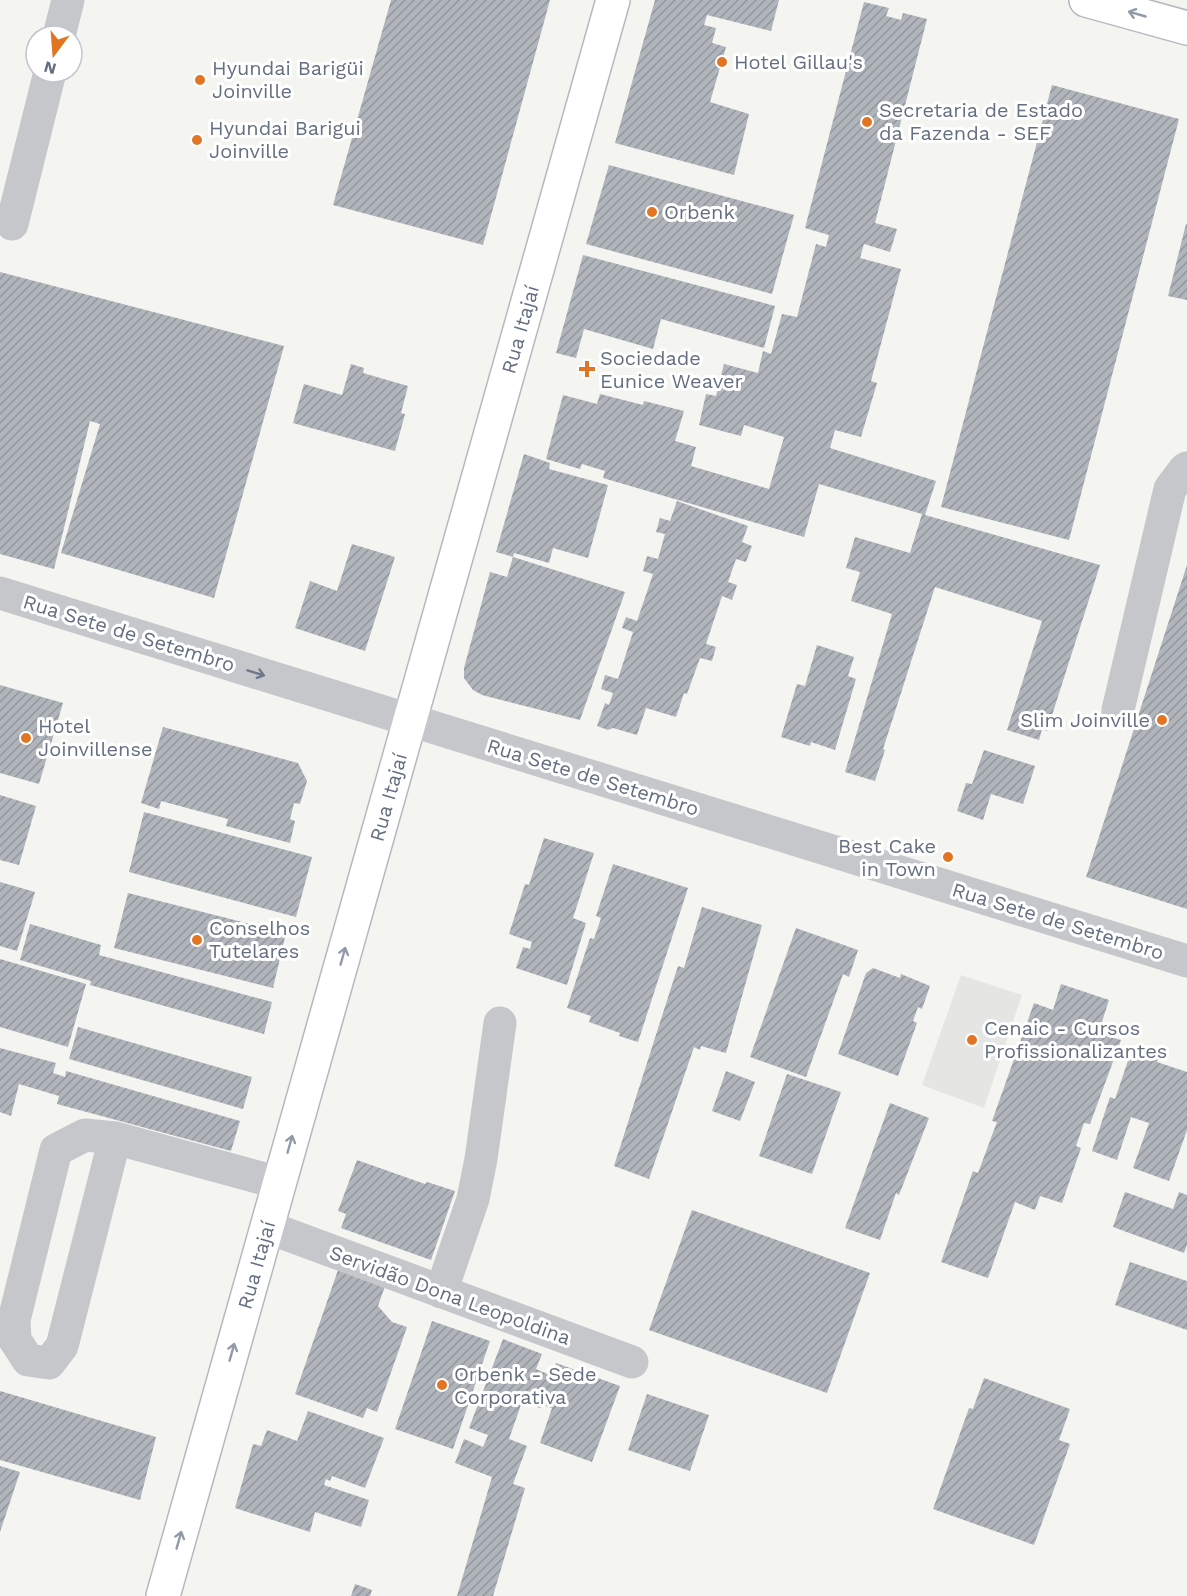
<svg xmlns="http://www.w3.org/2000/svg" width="1187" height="1596" viewBox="0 0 1187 1596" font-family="'Work Sans',sans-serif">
<defs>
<pattern id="building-hatch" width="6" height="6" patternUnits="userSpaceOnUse" patternTransform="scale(1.5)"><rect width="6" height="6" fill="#b0b4bb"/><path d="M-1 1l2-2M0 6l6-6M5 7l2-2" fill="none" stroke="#93979d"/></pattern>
</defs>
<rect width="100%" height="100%" fill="#f4f5f1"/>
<path fill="#e5e5e4" d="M961,975l61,20 -38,113 -62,-23z"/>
<path fill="url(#building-hatch)" d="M391,0h159l-67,245 -150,-40z
M655,0h124l-8,31 -64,-16 -3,10 12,3 -4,15 14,4 -16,55 39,12 -15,61 -119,-32z
M864,2l25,6 -3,8 15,4 2,-7 24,6 -52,204 22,6 -7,23 -26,-8 -4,14 41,11 -30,112 6,2 -16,54 -26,-7 -5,18 106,33 -11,34 175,50 -53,166 -5,-2 -3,11 -32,-10 35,-109 -107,-34 -52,162 2,1 -10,31 -30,-9 47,-158 -41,-13 9,-29 -14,-4 9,-31 55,16 12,-39 -103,-30 -15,53 -201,-59 2,-7 -23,-7 -2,5 -34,-10 17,-64 34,9 3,-10 43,11 1,-4 40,10 -9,30 21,6 -5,19 78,23 15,-52 -40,-12 -3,11 -42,-11 7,-31 10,2 8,-32 34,9 5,-22 8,3 11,-40 15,3 19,-73 10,3 3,-12 -24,-7z
M1052,85l127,34 -110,421 -128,-33z
M609,165l185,50 -22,79 -186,-50z
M1186,224h1v76l-19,-4z
M583,255l192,51 -11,42 -103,-29 -8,30 -69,-20 -8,29 -20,-5z
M0,272l284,74 -70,252 -153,-45 39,-129 -10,-3 -36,148 -54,-15z
M351,364l13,4 -1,5 45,13 -7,27 4,1 -10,37 -102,-28 11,-39 38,11z
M524,454l26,9 -1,6 59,16 -20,73 -35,-10 -4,15 -35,-10 -1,4 -17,-5z
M677,501l71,25 -6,16 10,4 -6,16 -10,-3 -8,23 9,3 -5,15 -10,-4 -16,48 10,3 -4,14 -12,-3 -13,36 -3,-1 -8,24 -30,-9 -9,27 -24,-7 -5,2 -11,-4 8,-23 4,2 4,-12 -12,-4 4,-14 13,4 15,-47 -11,-4 4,-11 11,4 16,-47 -10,-3 4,-15 11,3 7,-25 -9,-2 4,-14 10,3z
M352,544l43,13 -30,94 -70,-23 15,-47 27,10z
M513,557l112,35 -45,128 -98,-25 -9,-5 -9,-12v-10l26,-96 17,5z
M1187,565v344l-101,-32z
M817,645l37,12 -6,19 8,3 -21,71 -24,-8 -1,4 -29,-9 16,-53 8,2z
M0,685l63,18 -24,81 -39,-11z
M163,727l135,36 9,18 -7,23 -6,-1 -4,16 5,2 -5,22 -64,-17 2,-7 -67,-18 -2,8 -18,-6z
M984,750l51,16 -12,38 -32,-10 -8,26 -26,-9 9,-28 6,1z
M0,795l36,11 -17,59 -19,-5z
M144,812l168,45 -16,60 -167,-45z
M544,838l50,15 -21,65 13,5 -19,62 -51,-17 7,-21 7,2 2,-7 -23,-8 16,-50 4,1z
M613,864l75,24 -50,154 -19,-6 1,-3 -31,-11 2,-6 -24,-8 23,-70 4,1 7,-21 -5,-2z
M0,882l35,10 -18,59 -17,-5z
M128,893l158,40 -13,55 -159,-40z
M702,907l60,18 -36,128 -25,-7 -1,4 -6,-3 -45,132 -35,-13 64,-200 6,2z
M30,924l71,21 -2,10 173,47 -8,32 -174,-49 1,-4 -71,-21z
M796,928l62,22 -9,27 -6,-3 -37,103 -56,-20z
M0,959l86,25 -18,63 -68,-20z
M873,968l27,10 1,-4 29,12 -8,23 -4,-2 -5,14 4,2 -19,53 -60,-22 28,-81z
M1061,984l48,16 -9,28 16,5 -2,5 7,2 -31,84 -6,-1 -8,23 5,2 -19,55 -22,-7 -5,14 -20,-8 -27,76 -47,-16 32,-91 5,2 19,-51 -5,-1 42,-118 19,7z
M78,1027l174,50 -9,32 -174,-50z
M0,1048l56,15 -3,10 12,4 1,-6 174,50 -9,30 -174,-47 2,-8 -40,-12 -8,32 -11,-4z
M1132,1049l27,9 -2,4 30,10v58l-18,51 -36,-13 16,-45 -18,-6 -14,43 -25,-9 18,-54 5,2z
M726,1071l29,11 -15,39 -28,-10z
M787,1074l54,18 -29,82 -53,-18z
M890,1103l39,15 -30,77 -3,-2 -16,47 -35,-12z
M357,1160l68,24 2,-2 28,9 -24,69 -90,-32 5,-14 -8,-3z
M1125,1192l48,17 6,-17 8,3v50l-3,8 -71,-26z
M692,1210l178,63 -43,120 -178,-63z
M1130,1262l57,19v49l-72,-25z
M338,1270l47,16 -7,20 14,16 15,5 -30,85 -10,-4 -4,10 -68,-24z
M432,1321l58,20 -37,108 -58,-20z
M503,1339l39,15 -6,15 16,7 4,-13 64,23 -28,76 -52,-19 12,-35 -10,-3 -2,3 -18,-6 -13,37 18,7 -14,38 12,4 -32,108h-36l35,-119 -37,-14 9,-24 19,8 5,-12 -19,-7z
M984,1378l86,31 -11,31 11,4 -36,101 -101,-36 36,-101 4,1z
M0,1391l156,46 -16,63 -140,-40z
M647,1394l62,21 -19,56 -62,-21z
M308,1411l76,27 -19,50 -33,-12 -2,5 -4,-2 -2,6 45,15 -8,27 -46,-15 -5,20 -75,-24 18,-64 8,2 6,-16 30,11z
M0,1466l20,6 -20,60z
M355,1584l17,6 -2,6h-19z"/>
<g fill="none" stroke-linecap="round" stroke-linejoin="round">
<g stroke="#b5b8bd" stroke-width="36">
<g id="major">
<path d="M1086,0l101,28"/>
<path id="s1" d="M163,1596l450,-1596"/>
</g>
</g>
<path stroke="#c5c7cb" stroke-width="33" d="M59,36l9,-36
M12,224l38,-152
M0,593l1187,368
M1118,710l52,-221 15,-20 2,-1
M115,1138l-53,208 -13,17 -21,-3 -13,-20 -1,-20 42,-170 29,-15 30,3 164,45
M267,1227l365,135
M441,1292l32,-93 8,-40 19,-136"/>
<use href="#major" stroke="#fff" stroke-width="33"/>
</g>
<defs><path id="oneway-shaft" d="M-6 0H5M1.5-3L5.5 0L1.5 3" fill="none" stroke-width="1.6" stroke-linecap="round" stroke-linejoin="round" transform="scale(1.5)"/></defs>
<g stroke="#929aa8">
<use href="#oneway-shaft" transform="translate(1137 14) rotate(-164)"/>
<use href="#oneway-shaft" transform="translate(343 956) rotate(-74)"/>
<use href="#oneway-shaft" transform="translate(290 1144) rotate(-74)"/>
<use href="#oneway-shaft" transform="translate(232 1352) rotate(-74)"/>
<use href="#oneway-shaft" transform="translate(179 1540) rotate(-74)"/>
</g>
<use stroke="#6e7889" href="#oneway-shaft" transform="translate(256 673) rotate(17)"/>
<g fill="#e27523" stroke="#fff" stroke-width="2">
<circle cx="722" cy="62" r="6"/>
<circle cx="200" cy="80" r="6"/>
<circle cx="867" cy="122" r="6"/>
<circle cx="197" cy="140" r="6"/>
<circle cx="652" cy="212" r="6"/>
<path d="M584 360h6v6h6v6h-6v6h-6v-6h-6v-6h6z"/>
<circle cx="1162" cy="720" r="6"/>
<circle cx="26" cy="738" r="6"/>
<circle cx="948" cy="857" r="6"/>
<circle cx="197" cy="940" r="6"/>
<circle cx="972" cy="1040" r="6"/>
<circle cx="442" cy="1385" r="6"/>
</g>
<g text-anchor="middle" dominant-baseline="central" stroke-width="6" stroke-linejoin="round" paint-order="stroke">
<g font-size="20" fill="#646f82" stroke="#fff" text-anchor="start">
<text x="734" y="62">Hotel Gillau's</text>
<text x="212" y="68">Hyundai Barigüi<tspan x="212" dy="23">Joinville</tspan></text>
<text x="879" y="110">Secretaria de Estado<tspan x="879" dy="23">da Fazenda - SEF</tspan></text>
<text x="209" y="128">Hyundai Barigui<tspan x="209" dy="23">Joinville</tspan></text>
<text x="664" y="212">Orbenk</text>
<text x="600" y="358">Sociedade<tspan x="600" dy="23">Eunice Weaver</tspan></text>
<text x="1150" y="720" text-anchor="end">Slim Joinville</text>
<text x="38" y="726">Hotel<tspan x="38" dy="23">Joinvillense</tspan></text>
<text x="936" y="846" text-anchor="end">Best Cake<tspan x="936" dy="23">in Town</tspan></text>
<text x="209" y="928">Conselhos<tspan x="209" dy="23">Tutelares</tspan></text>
<text x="984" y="1028">Cenaic - Cursos<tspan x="984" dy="23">Profissionalizantes</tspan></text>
<text x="454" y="1374">Orbenk - Sede<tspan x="454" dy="23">Corporativa</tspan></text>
</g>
<g font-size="20" fill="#646f82" stroke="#fff">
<text stroke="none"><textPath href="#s1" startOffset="1316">Rua Itajaí</textPath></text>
<text transform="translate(129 633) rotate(17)">Rua Sete de Setembro</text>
<text transform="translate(593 777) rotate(17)">Rua Sete de Setembro</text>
<text stroke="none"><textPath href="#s1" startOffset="830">Rua Itajaí</textPath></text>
<text transform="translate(1058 921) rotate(17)">Rua Sete de Setembro</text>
<text stroke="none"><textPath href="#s1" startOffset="344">Rua Itajaí</textPath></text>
<text transform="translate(450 1295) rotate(20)">Servidão Dona Leopoldina</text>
</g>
</g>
<g transform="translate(54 54) rotate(196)"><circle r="28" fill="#ffffff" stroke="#c1c5cd" stroke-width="1.5"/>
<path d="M0-4.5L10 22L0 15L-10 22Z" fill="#e27523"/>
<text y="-9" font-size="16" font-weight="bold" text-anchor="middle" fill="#646f82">N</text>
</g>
</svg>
